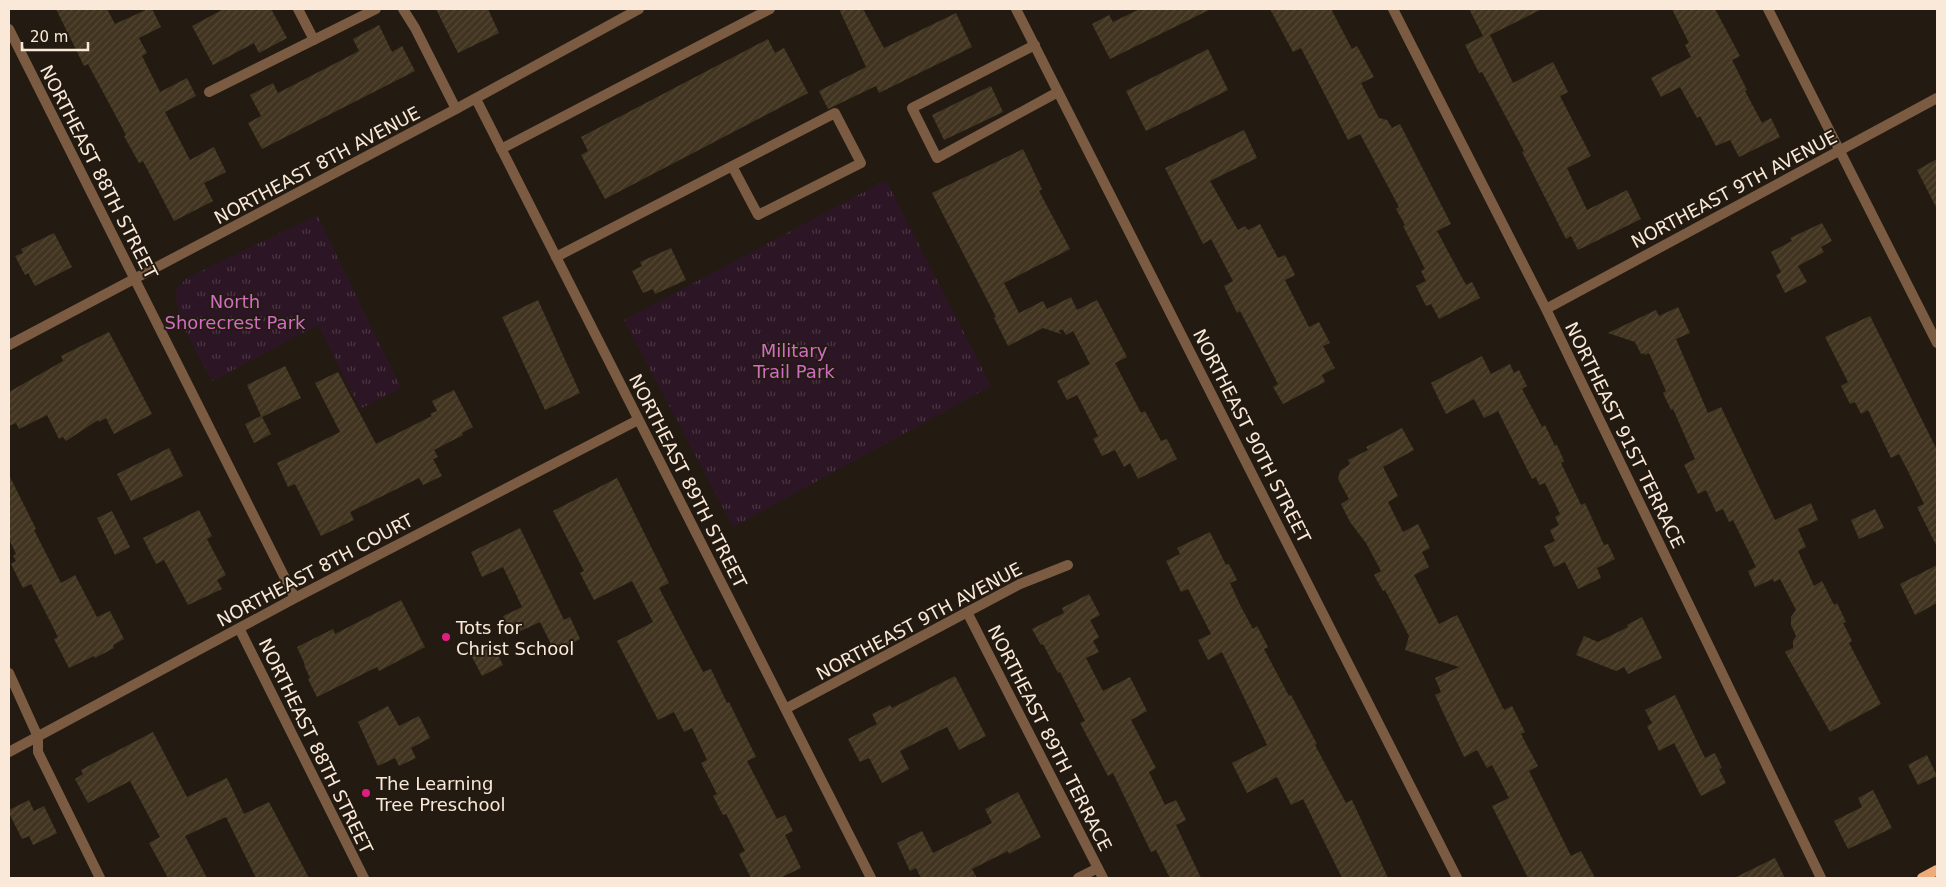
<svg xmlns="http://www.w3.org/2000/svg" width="1946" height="887" viewBox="0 0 1946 887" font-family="'DejaVu Sans',sans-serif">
<defs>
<pattern id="grass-tufts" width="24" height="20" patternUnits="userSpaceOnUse" patternTransform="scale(1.25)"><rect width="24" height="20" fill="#2c1524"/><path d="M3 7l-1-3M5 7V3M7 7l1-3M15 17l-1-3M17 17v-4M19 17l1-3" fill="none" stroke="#4c3743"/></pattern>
<pattern id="building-hatch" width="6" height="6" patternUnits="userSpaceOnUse" patternTransform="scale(1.25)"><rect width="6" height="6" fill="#413420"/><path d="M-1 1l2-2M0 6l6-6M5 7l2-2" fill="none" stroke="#544835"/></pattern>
</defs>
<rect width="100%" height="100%" fill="#231b11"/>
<path fill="url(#grass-tufts)" d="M886,180l105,206 -258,141 -109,-207z
M317,215l84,173 -41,21 -42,-84 -106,56c-11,-22 -38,-63 -36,-87 1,-7 6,-11 11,-16z"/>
<path fill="url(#building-hatch)" d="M56,9h51l8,15 33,-15h4l9,18 -22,11 8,15 -5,3 18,36 27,-14 9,18 -31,16 25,48 24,-13 12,25 -22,11 9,18 -39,20 -31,-60 -4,2 -15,-27 2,-1 -38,-71 -4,2z
M224,9h47l16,29 -28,15 -5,-10 -41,22 -21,-39z
M436,9h52l11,24 -41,20z
M839,9h24l21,39 72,-35 16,34 -93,46 -3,-7 -48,23 -9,-18 47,-24z
M1140,9h71l-101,50 -18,-35 17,-9 4,7z
M1270,9h61l21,40 5,-3 17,31 -13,6 18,35 8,2 5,8 8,-4 51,100 -14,7 29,54 6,-3 8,16 -41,21 -8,-15 -5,2 -10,-20 10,-5 -5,-10 4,-2 -22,-43 2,-1 -9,-16 3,-2 -39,-73 -12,6 -47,-92 -8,4z
M1469,9h73l-52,26 23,48 40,-21 15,30 -8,4 31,60 -24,12 20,42 40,-20 14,29 -63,31 -7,-14 -5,3 -44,-87 2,-1 -42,-79 -3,1 -14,-28 18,-9z
M1672,9h43l25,47 -8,4 15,30 -2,1 17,32 9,-5 9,19 -41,20 -9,-17 -14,6 -16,-30 -3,2 -17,-31 -19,10 -10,-19 40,-21 -6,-12 4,-2z
M379,25l13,27 10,-6 13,25 -153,78 -14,-26 13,-7 -11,-21 23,-12 5,10 81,-42 -6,-12z
M768,39l7,14 9,-5 24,45 -203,106 -24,-44 7,-4 -7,-14z
M1208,49l20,41 -82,41 -20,-40z
M991,86l12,26 -59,28 -12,-25z
M1244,130l13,28 -47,23 28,49 7,-4 3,4 12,-6 18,34 7,-3 10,20 -10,5 24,47 10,-5 11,21 -7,3 12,22 -13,7 3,7 -42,22 -10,-17 5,-3 -38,-73 -3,2 -13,-27 9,-5 -22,-42 -8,5 -38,-76z
M1023,149l19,40 -3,2 31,58 -66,34 15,30 24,-12 4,8 24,-12 6,13 20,-10 30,57 -12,6 26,50 4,-2 16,30 6,-2 10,20 -39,20 -8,-16 -6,4 -9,-17 -13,6 -9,-17 5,-3 -21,-41 -10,5 -10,-19 33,-17 -17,-33 -7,4 -3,-5h-4l2,4 -18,-6 -35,18 -14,-28 2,-1 -64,-124z
M1937,159v50l-20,-39z
M1822,223l10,18 -11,6 3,5 -26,14 9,16 -22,11 -9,-18 5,-3 -10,-20 21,-11 -2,-3z
M54,233l18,34 -37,19 -7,-13 -3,2 -10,-19 8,-3 -2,-4z
M671,248l15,32 -31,14 -2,-5 -10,4 -11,-22 10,-5 -2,-4z
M538,300l42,93 -35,17 -43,-93z
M1678,307l12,26 -14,6 32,74 13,-6 54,113 36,-17 7,17 -20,9 8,18 -8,4 16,35 8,-5 12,24 3,-2 9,19 -3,1 9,18 -3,2 32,61 -51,28 -45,-80 8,-4v-7l3,-5 -5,-11v-8l5,-7 -16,-31 -6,3 -1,-3 -18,8 -7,-16 8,-4 -23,-47 -4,2 -6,-13 -7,3 -10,-22 -8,4 -14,-29 11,-6 -22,-50 -2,1 -8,-17 3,-2 -17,-38 -4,2 -2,-2 -2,1 -6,-12 -27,-9 48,-23 3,6z
M1870,316l67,134v97l-20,-40 7,-3 -16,-33 -9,-17 -8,4 -23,-48 -7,4 -6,-12 -5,2 -9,-18 7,-4 -23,-45z
M109,332l43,82 -38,20 -8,-16 -7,4 -1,-2 -32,21 -3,-4 -4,2 -12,-24 -28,14 -3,-6 -7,3v-34l54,-31 -2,-5z
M1482,356l9,18 19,-10 4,9 5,-3 8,16 -5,3 20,38 3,-2 10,21 2,-1 7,16 -3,2 20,42 4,-2 19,42 4,-1 7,15 -18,9 4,10 -23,11 -13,-27 -11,5 -10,-21 11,-5 -5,-11 9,-5 -4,-8 5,-3 -15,-31 -6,2 -3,-8 -4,2 -34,-68 -14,7 -10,-19 -28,15 -15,-31z
M285,366l16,32 -39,19 9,17 -17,9 -9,-19 16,-8 -14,-31z
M338,372l38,72 56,-28 -2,-2 7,-3 -5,-10 22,-11 19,37 -11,6 1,2 -29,15 4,7 -5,2 9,17 -19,9 -4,-7 -69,34 4,8 -33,16 -26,-52 -7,3 -11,-24 63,-31 -25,-49z
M1402,428l12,22 -31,17 15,29 -10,6 15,30 15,-8 12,24 -8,4 7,15 -15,8 25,49 18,-9 47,95 8,-4 13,26 -4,2 17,32 -9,5 42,85 10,-5 14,27h-67l-36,-72 17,-8 -17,-33 -5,3 -10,-18 -13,7 -29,-62 6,-3 -6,-14 24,-11 -54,-17 4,-14 -24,-46 -2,1 -9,-16 7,-4 -15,-28 -16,-21 -9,-18 8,-5 -11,-20 2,-8 10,-7 -2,-4 20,-10 -2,-3z
M169,448l14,28 -52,25 -14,-27z
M9,475l27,54 -2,1 27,53 14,-8 22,42 13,-6 14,28 -11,6 1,3 -19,10 -1,-2 -25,12 -15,-29 4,-2 -27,-53 -8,4 -12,-24 5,-3 -3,-5 3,-2 -7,-15z
M617,478l52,105 -10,5 44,84 8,-3 16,34 2,-1 27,55 -9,4 30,58 8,-4 8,16 -8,4 16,33 -21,10h-29l-12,-24 6,-3 -19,-37 -3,1 -10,-19 4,-2 -16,-31 6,-3 -15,-32 -8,4 -10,-20 -16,8 -41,-79 36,-19 -21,-41 -38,19 -14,-27 4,-2 -31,-60z
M1875,509l9,19 -25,11 -8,-19z
M199,510l13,26 -5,3 19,36 -9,5 5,9 -34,16 -24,-45 -8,4 -13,-26z
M112,511l18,36 -15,8 -18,-37z
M520,528l44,92 6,-3 10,22 -25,13 -15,-30 -28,13 -9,-19 19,-9 -19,-40 -21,10 -11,-25z
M1210,532l16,33 3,-1 8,16 -7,3 10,22 13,24 4,-3 11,21 -4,2 25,47 2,-1 26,49 -2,1 31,58 6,-3 36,78h-46l-39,-79 -12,6 -14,-28 -30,16 -15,-30 35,-18 -45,-93 -14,8 -10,-20 13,-6 -23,-45 -7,3 -15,-31 14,-7 -3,-6z
M1937,565v38l-22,12 -15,-31z
M1089,594l11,21 -10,5 9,17 -6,4 6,11 -13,6 17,33 27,-14 17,34 -16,9 25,48 -7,4 16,33 11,-5 10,20 -10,5 25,53h-31l-14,-28 -5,2 -38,-79 -5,3 -28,-53 5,-2 -25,-49 -2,1 -15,-29 -2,1 -9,-16 32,-16 -2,-5z
M401,600l24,47 -46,24 -2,-4 -60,30 -9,-18 2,-1 -6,-13h1l-8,-18 36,-18 2,5z
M1642,617l20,41 -34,16 -4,-7 -8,4 -40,-16 8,-19 14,6 30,-15 -1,-2z
M492,643l11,22 -21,11 -11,-21z
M955,676l31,60 -27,14 -12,-23 -47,24 9,18 -27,14 -13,-25 -9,4 -12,-23 29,-15 -5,-10 18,-9 2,3z
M1675,695l30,63 10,-5 7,15 -3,1 7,14 -25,13 -27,-53 -15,8 -12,-25 5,-3 -7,-13z
M388,706l11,20 20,-10 11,22 -19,10 5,10 -17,8 -4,-8 -17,8 -20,-44z
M153,732l34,65 40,-19 17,36 25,-12 40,76h-53l-30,-61 -41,19 22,42h-39l-19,-35 11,-6 -30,-56 -42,22 -13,-24 8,-5 -2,-4z
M1927,755l10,21 -19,9 -10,-20z
M1873,790l19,38 -44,21 -14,-28 28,-14 -4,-9z
M1018,792l23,45 -32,17 -1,-3 -36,18 5,9h-56l-5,-10 -6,3 -13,-28 25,-12 11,22 59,-30 -7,-14z
M29,800l5,11 10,-5 13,27 -24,12 -4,-9 -7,3 -13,-26v-3z
M1775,858l10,20h-51z"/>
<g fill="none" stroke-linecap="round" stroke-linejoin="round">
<path stroke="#7c5b43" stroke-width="10" d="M298,9l16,31
M403,9l12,19 41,81
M1035,45l-123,63 25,50 121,-66
M209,92l167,-83
M501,149l269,-140
M556,257l279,-144 26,50 -103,52 -26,-49"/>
<path stroke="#7c5b43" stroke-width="10" d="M1016,9l441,869
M1393,9l153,300 275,569
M1768,9l169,334
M9,29l286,569
M476,99l395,779
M1546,309l391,-211
M9,345l447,-236 183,-100
M967,612l136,266
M239,628l125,250
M9,673l29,64v15l62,126
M787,708l233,-124 48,-19
M9,752l286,-154 343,-178
M1078,878l20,-10"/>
<path stroke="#edab7c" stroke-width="10" d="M1922,878l15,-8"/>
</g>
<g fill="#e01e80" stroke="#231b11" stroke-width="2">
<circle cx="446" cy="637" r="5"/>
<circle cx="366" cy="793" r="5"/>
</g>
<g text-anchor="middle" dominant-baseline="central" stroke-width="4" stroke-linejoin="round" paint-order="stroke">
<g font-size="18" fill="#fae9d8" stroke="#231b11">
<text transform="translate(317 165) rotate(-28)">NORTHEAST 8TH AVENUE</text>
<text transform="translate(99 172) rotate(63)">NORTHEAST 88TH STREET</text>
<text transform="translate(1734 189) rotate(-28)">NORTHEAST 9TH AVENUE</text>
<text transform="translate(1625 435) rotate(64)">NORTHEAST 91ST TERRACE</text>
<text transform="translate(1252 436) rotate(63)">NORTHEAST 90TH STREET</text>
<text transform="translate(688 481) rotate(63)">NORTHEAST 89TH STREET</text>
<text transform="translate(315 570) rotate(-28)">NORTHEAST 8TH COURT</text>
<text transform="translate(919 621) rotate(-28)">NORTHEAST 9TH AVENUE</text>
<text transform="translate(1050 738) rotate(63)">NORTHEAST 89TH TERRACE</text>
<text transform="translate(316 746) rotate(64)">NORTHEAST 88TH STREET</text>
</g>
<g font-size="18" fill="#d16ec2" stroke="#231b11">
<text x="235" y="301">North<tspan x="235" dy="21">Shorecrest Park</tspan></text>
<text x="794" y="350">Military<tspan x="794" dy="21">Trail Park</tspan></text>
</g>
<g font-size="18" fill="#fae9d8" stroke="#231b11" text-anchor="start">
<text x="456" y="627">Tots for<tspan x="456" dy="21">Christ School</tspan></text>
<text x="376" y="783">The Learning<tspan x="376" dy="21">Tree Preschool</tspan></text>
</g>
</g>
<rect width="1946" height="887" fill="none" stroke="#fae9d8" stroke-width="20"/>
<path d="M22 42v8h66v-8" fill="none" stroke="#fae9d8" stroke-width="2.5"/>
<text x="30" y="42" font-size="15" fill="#fae9d8" stroke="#231b11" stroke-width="4" paint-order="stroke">20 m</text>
</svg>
